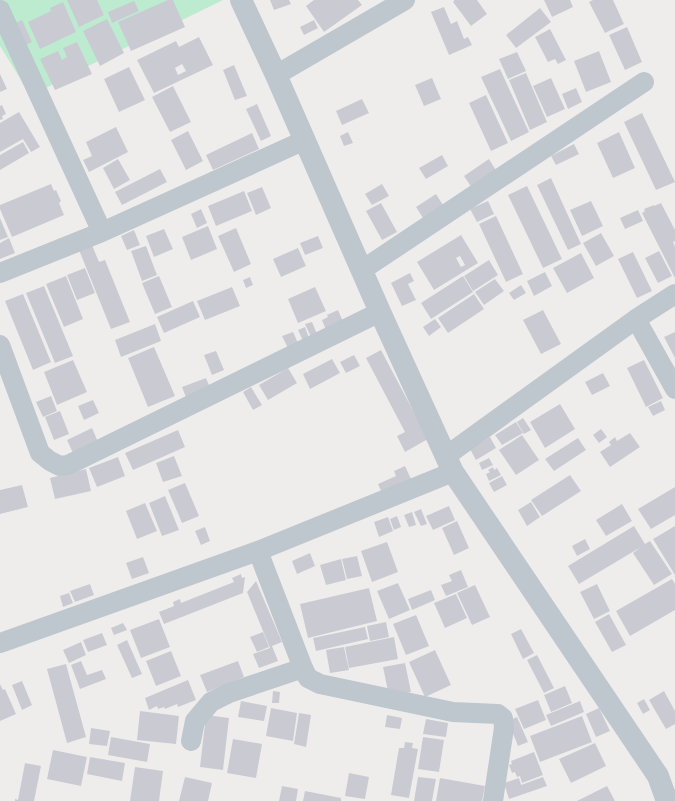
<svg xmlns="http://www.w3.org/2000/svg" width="675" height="801" viewBox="0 0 675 801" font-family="Roboto,sans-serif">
<rect width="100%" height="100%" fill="#efedec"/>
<path fill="#bcebd0" d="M0,0h223l-149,73 -43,23 -31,-50z"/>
<path fill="#cacbd2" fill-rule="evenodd" d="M67,0h30l7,15 -25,12z
M168,0h5l12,27 -54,24 -13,-29z
M270,0h19l2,4 -17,6z
M314,0h44l4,5 -38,27 -18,-26z
M454,0h23l10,14 -16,12 -18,-24 1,-1z
M544,0h26l3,7 -21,10z
M593,0h20l11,24 -19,9 -16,-31z
M134,1l5,10 -27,12 -4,-11z
M63,2l13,30 -36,17 -12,-27 23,-11 -1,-3z
M444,7l7,17 6,-3 7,18 4,-2 4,8 -23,10 -18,-43z
M540,8l11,14 -35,26 -10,-13z
M107,19l17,34 -24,13 -17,-35z
M22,20l10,22 -10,5 -10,-22z
M314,20l4,8 -14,7 -4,-8z
M627,27l15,35 -17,8 -16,-35z
M550,29l16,31 -8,4 -3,-5 -7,3 -13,-25z
M199,37l14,28 -59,28 -17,-33 39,-19 3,6zM182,64l4,7 -8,4 -3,-7z
M77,42l15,32 -37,16 -15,-31 18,-8 4,9 5,-3 -4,-9z
M599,51l12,31 -25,10 -12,-31z
M517,52l9,19 -18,8 -9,-20z
M234,65l13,31 -12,4 -12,-30z
M129,67l16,33 -26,12 -15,-33z
M500,69l29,63 -18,9 -30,-64z
M526,73l21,49 -17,8 -21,-50z
M0,74l7,15 -7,3z
M432,78l9,21 -17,7 -9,-21z
M551,78l14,31 -18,8 -14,-31z
M173,86l18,36 -21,10 -18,-35z
M576,88l6,14 -14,7 -6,-15z
M486,95l22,48 -17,8 -22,-48z
M362,99l7,14 -27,12 -6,-14z
M257,104l14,32 -10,5 -15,-32z
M2,105l4,9 -4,2 1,3 -3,1v-14z
M19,112l21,35 -9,5 -8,-13 -23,13v-29z
M642,113l33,69 -19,8 -32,-68z
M116,127l12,25 -39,20 -6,-12 9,-4 -6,-14z
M188,131l15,30 -17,9 -15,-30z
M348,132l5,11 -9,3 -4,-10z
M619,132l16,36 -22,10 -16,-35z
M252,133l7,16 -46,21 -7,-15z
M23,142l6,11 -29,17v-15z
M574,144l5,10 -23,11 -5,-9z
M442,155l6,11 -22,13 -7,-11z
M118,159l12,21 -16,9 -11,-21z
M489,159l8,13 -25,16 -8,-12z
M160,169l7,13 -45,23 -7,-13z
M551,178l30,66 -13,6 -31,-65z
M51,184l3,7 2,-1 5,11 -2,2 5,12 -52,22 -12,-28v-4z
M382,184l7,12 -17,9 -7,-11z
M527,186l35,73 -19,9 -35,-73z
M262,187l9,21 -15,7 -9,-22z
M244,191l8,20 -36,15 -8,-20z
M436,194l9,14 -20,13 -9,-14z
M488,201l6,13 -17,8 -7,-13z
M591,201l12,25 -21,10 -12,-26z
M381,203l16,29 -15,8 -16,-29z
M661,203l14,27v11l-2,1 2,5v31l-33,-65 3,-2 -1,-2 10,-4v1z
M201,209l6,14 -10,5 -6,-14z
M638,210l5,11 -18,8 -5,-11z
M496,216l27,58 -17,8 -27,-58z
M0,218l8,19 -8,3z
M208,226l9,23 -26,11 -9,-23z
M236,228l15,36 -17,8 -16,-36z
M164,229l9,20 -19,8 -8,-21z
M134,230l6,15 -13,5 -6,-14z
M601,233l13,23 -18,10 -13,-23z
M461,235l17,28 -44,27 -17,-28zM460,256l5,9 -4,2 -5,-9z
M318,236l5,12 -18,7 -5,-12z
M9,238l6,15 -15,6v-16z
M92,245l7,17 6,-2 25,62 -19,7 -32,-79z
M146,246l11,29 -15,6 -11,-30z
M298,248l8,18 -25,11 -8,-18z
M659,251l13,25 -14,7 -13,-25z
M633,252l19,39 -15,7 -19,-39z
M581,253l13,25 -27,15 -14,-25z
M489,260l9,15 -25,16 -9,-15z
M85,268l10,25 -18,7 -10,-25z
M545,272l7,14 -18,10 -7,-15z
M410,273l4,8 -6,3 8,16 -14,6 -11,-23z
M66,276l17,43 -19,8 -18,-43z
M159,276l13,31 -17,7 -13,-31z
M463,276l10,16 -42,27 -10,-16z
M250,277l3,8 -7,3 -3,-8z
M495,279l9,12 -20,14 -9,-13z
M521,285l5,8 -12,7 -5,-7z
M44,286l29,70 -18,7 -29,-70z
M232,287l8,19 -35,14 -8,-19z
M315,287l11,24 -28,12 -10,-24z
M23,294l28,68 -18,8 -28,-69z
M474,294l10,15 -36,24 -10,-15z
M193,301l7,16 -36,16 -7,-16z
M338,310l6,14 -18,6 -4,-10 6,-3 -1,-2z
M543,310l18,34 -20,10 -18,-34z
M435,319l6,8 -12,9 -6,-9z
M312,322l5,12 -6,3 -6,-13z
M155,324l6,17 -40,16 -6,-17z
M305,327l4,11 -6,3 -5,-11z
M293,332l5,11 -10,5 -6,-12z
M675,332v26l-11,-21z
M154,347l21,49 -27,11 -20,-49z
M381,350l47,89 -23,13 -8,-16 8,-4 -39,-74z
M216,351l8,19 -12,5 -8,-20z
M354,355l6,11 -14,7 -6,-11z
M332,359l8,14 -30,16 -7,-15z
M73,360l14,32 -30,13 -13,-33z
M644,360l19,38 -17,9 -19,-39z
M288,368l9,15 -29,17 -9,-15z
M603,373l7,13 -18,9 -7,-13z
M206,378l5,12 -24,10 -5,-13z
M251,387l11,18 -9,5 -10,-18z
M51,396l6,15 -14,6 -7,-15z
M93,400l6,13 -15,7 -6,-14z
M661,401l4,9 -12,6 -5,-9z
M560,404l15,25 -30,19 -15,-26z
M60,411l9,23 -15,6 -9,-23z
M523,418l8,12 -7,4 -7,-12z
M516,422l7,11 -21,12 -7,-10z
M92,428l6,14 -25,11 -6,-13z
M601,429l6,8 -8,6 -6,-8z
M178,430l7,17 -52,23 -8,-17z
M630,433l10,14 -30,20 -10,-15 11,-7 -2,-3 6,-5 2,4z
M522,435l17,25 -23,15 -17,-25z
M490,437l6,11 -20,12 -6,-11z
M578,438l8,12 -32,21 -9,-12z
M174,456l8,20 -19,6 -7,-19z
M118,457l7,19 -28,11 -8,-19z
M489,458l4,7 -11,5 -3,-7z
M405,466l6,13 -29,14 -4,-9 18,-8 -2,-5z
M493,467l1,3 3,-2 4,7 -12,6 -3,-7 4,-2 -2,-2z
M86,469l5,22 -36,8 -5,-21z
M570,475l11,16 -39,25 -11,-16z
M502,476l5,9 -13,7 -5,-9z
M185,483l14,33 -17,7 -14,-33z
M22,485l6,22 -28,7v-24z
M675,487v28l-24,14 -13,-20z
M165,496l14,34 -17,6 -13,-33z
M531,502l9,15 -13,9 -9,-16z
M145,503l12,28 -20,8 -11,-28z
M622,504l10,17 -26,15 -10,-16z
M449,506l6,14 -22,10 -7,-14z
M421,509l6,15 -6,2 -7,-14z
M412,512l4,13 -7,2 -5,-12z
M397,516l4,11 -7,3 -4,-11z
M388,517l5,14 -14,6 -5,-15z
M457,521l12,27 -15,7 -12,-27z
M634,526l11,18 5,-3 22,33 -18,11 -21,-32 8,-6 -62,37 -11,-18z
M675,526v49l-22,-36z
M205,527l5,14 -9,4 -6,-14z
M585,539l5,10 -13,7 -5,-10z
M387,542l11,30 -26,10 -11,-31z
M310,553l5,13 -18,8 -5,-13z
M357,556l5,20 -15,3 -5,-20z
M143,557l6,16 -17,6 -6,-16z
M341,559l5,21 -20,5 -6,-20z
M461,570l7,17 -22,9 -5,-11 11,-4 -3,-6z
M241,574l1,4 3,-1 -2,16 -79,31 -5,-12 15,-6 -1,-4 7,-3 1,4 53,-21 -2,-4z
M672,579l3,5v26l-45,26 -14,-25z
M256,581l26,61 -10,4 6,15 -19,7 -6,-14 17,-6 -23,-56z
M398,583l12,27 -21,9 -12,-28z
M90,584l4,11 -19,7 -5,-11z
M597,584l13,27 -16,8 -14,-27z
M475,585l15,32 -18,8 -15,-32z
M369,588l8,33 -69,17 -8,-34z
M431,590l4,10 -23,10 -4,-11z
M69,593l4,10 -10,4 -3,-11z
M456,594l11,24 -22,10 -11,-25z
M609,614l17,31 -14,7 -17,-30z
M416,615l13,31 -23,9 -13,-31z
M159,619l11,28 -29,11 -11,-28z
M386,622l3,15 -19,4 -3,-15z
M123,623l4,7 -13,5 -3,-7z
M365,627l3,12 -52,12 -3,-13z
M521,629l13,24 -11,6 -12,-25z
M263,632l6,15 -12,5 -7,-15z
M102,633l5,12 -19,7 -5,-12z
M394,637l4,22 -49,9 -4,-21z
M127,640l15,34 -10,4 -15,-33z
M81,642l5,13 -17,8 -6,-13z
M344,647l5,23 -19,3 -4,-23z
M435,650l16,35 -26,12 -16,-35z
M171,651l10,25 -25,10 -10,-25z
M537,655l17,33 -10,5 -17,-33z
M81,661l6,14 15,-5 4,9 -26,10 -9,-24z
M238,661l6,16 -37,15 -7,-17z
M405,663l6,29 -22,4 -6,-29z
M66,664l20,73 -19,6 -20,-74z
M188,680l8,20 -18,7 -1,-3 -12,5 -1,-2 -6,2 -1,-3 -8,4 -4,-12z
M22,681l10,24 -10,5 -10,-25z
M0,684l3,6 2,-1 11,25 -16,7z
M565,686l7,17 -21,9 -7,-17z
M273,691l7,1 -1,11h-7z
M664,691l11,20v13l-9,5 -17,-29z
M644,699l6,11 -7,4 -6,-11z
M538,700l8,20 -22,9 -9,-20z
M241,701l26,5 -3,15 -26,-4z
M580,701l4,11 -33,14 -5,-11z
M271,708l26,5 -4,28 -27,-5z
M599,708l11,23 -14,6 -10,-23z
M140,711l39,5 -3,28 -39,-4z
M299,713l12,2 -5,32 -12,-3z
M206,715l23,3 -6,52 -23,-3z
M387,715l15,3 -2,11 -15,-2z
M582,716l10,26 -52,20 -10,-26z
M517,717l11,25 -10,4 -10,-25z
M426,719l22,4 -2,14 -23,-3z
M91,728l19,3 -3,15 -18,-2z
M111,737l39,7 -3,18 -39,-7z
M423,737l21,3 -5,32 -21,-3z
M233,739l29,5 -6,34 -29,-5z
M405,742l8,1 -1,5 6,1 -9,49 -18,-3 8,-47h5z
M595,743l11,23 -35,17 -12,-24z
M53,750l34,7 -6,29 -34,-7z
M534,752l9,23 -21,8 -2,-7 -3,1 -2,-5 -3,1 -3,-8 3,-1 -1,-3z
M90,757l35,6 -3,18 -35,-7z
M25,763l16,3 -7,35h-19v-2l3,1z
M135,767l28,4 -4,30h-29z
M349,773l20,4 -4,22 -20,-3z
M185,777l27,6 -4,18h-29z
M418,777l18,2 -4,22h-18z
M543,777l4,9 -38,13 -5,-16 15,-5 2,7z
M440,778l45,8 -3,15h-46z
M282,786l16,3 -2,12h-17z
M607,786l8,15h-38z
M305,791l36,7v3h-38z"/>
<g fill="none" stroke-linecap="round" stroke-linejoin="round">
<path stroke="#bec6ce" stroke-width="20" d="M0,10l102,222
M276,75l129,-75
M362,270l282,-188
M0,273l102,-41 203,-92
M636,319l39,70
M0,345l40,108 10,8 10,5 8,-1 312,-153
M446,456l190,-137 39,-25
M258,551l45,117 5,10 12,6 133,28 45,2 5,4 1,10 -11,73
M0,643l258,-92 195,-79
M191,741l4,-20 16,-19 18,-9 74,-25"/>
<path stroke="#bec6ce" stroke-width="22" d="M241,0l35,75 104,237 73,160 205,304 9,25"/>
</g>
</svg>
